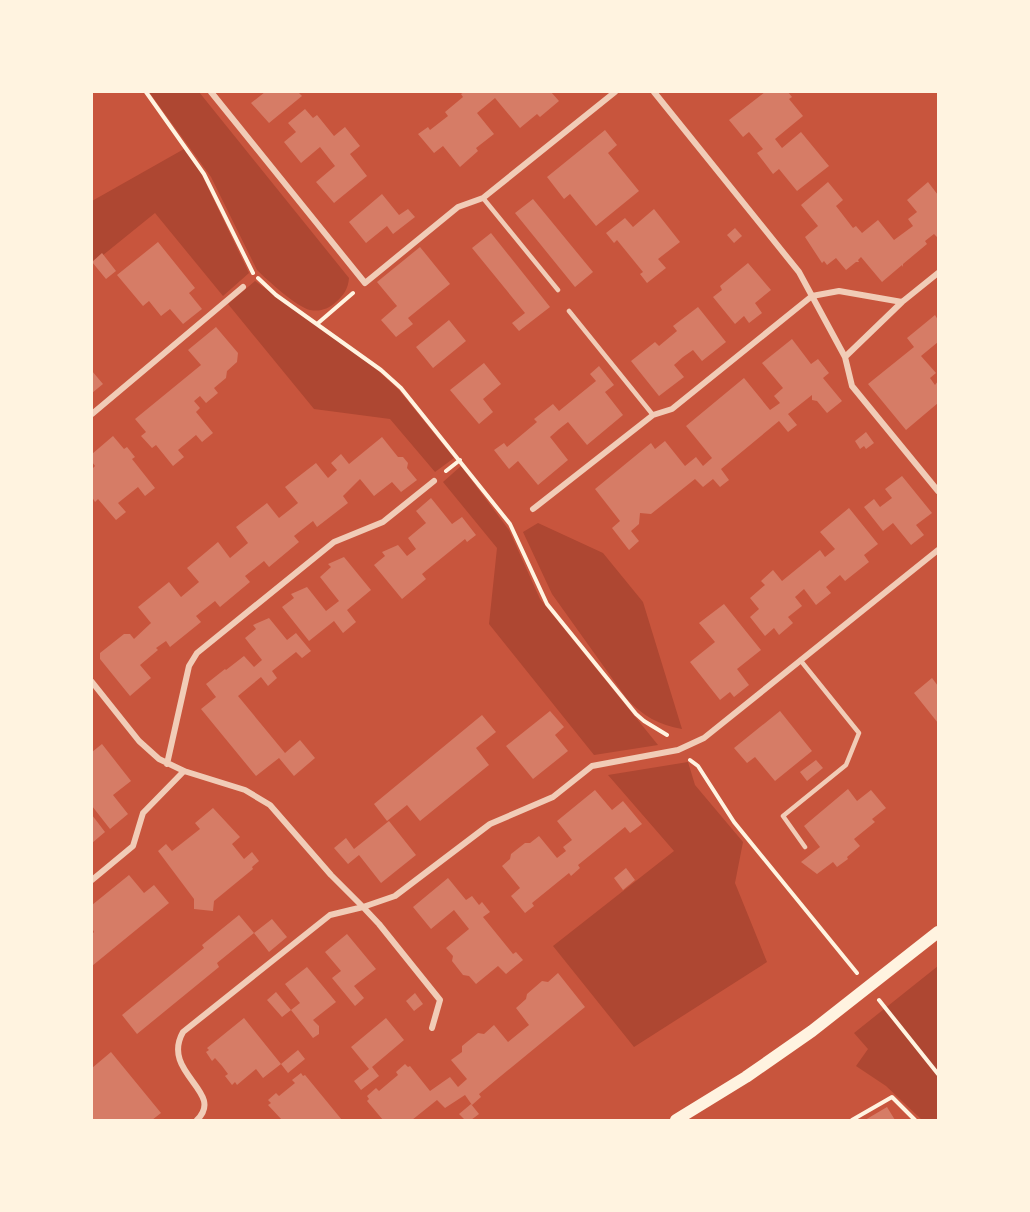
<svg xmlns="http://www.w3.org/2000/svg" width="1030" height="1212" viewBox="0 0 1030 1212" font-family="Arial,sans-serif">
<rect width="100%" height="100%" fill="#c8553d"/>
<path fill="#ae4732" d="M149,92h50l150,186c-1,11 -5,17 -13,24 -8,7 -16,10 -26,8 -13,-3 -43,-30 -53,-40l-46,-93z
M184,149l16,22 49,102 -26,23 -68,-83 -63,51v-63z
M255,281l120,87 24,22 55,68 -19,14 -45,-53 -76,-10 -86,-105z
M461,466l48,64 31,69 118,146 -64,10 -105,-131 8,-76 -54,-66z
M538,523l65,30 40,49 39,127c-23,-4 -39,-13 -55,-30l-75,-105 -29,-62z
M688,762l7,23 48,57 -8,41 32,79 -133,85 -81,-101 121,-95 -66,-76z
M938,966v154h-16l-36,-34 -30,-20 12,-17 -14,-16z"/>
<path fill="#d67c66" d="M265,92h33l4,4 -33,27 -18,-20z
M464,92h87l8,9 -19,16 -3,-3 -17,14 -25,-30 -18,15 17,21 -18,14 2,3 -18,16 -17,-21 -9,7 -16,-19 10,-7 2,3 18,-14 -3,-4 18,-15 -2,-3z
M765,92h23l4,5 -3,2 14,17 -28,23 7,9 19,-16 28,34 -32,25 -18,-22 -6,5 -16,-21 6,-4 -14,-17 -6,5 -14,-17z
M305,109l8,9 4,-3 17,21 11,-9 15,19 -10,8 17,22 -33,27 -18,-21 19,-16 -15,-19 -19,16 -17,-21 12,-10 -8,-9z
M605,130l12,15 -9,8 31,38 -43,35 -26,-32 -6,5 -17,-22z
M828,182l15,18 -7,6 17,22 3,-2 6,7 16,-13 16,20 19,-14 -5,-7 9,-7 -10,-12 21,-18 10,13v40l-1,2 -3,-3 -9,7 2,3 -24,20v3l-1,-2 -20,17 -21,-25 -3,3 1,2h-3l-10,8 -10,-12 -9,7 -3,-4 -2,2 -17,-26 13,-11 -17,-21z
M382,194l17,21 9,-6 7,8 -22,17 -6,-8 -21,17 -17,-21z
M533,199l60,73 -18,15 -60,-74z
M654,209l26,33 -22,17 8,9 -19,15 -7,-9 3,-2 -26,-32 -3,3 -8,-10 19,-15 8,9z
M735,228l7,8 -8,7 -7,-8z
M491,233l59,74 -31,24 -7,-8 13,-10 -53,-65z
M158,242l37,46 -6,5 13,16 -19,15 -13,-15 -9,7 -12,-15 -6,5 -26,-31z
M420,247l30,37 -42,34 5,6 -17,13 -15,-17 16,-14 -20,-24z
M102,253l14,18 -10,8 -14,-17z
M748,263l23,27 -16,13 7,10 -13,10 -5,-7 -9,8 -22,-27 9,-7 -2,-4z
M698,307l28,35 -24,19 -9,-11 -10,7 -9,8 10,12 -25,19 -28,-35 24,-19 4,4 18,-15 -4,-5z
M935,315l3,5v22l-17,14 15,17 -6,5 5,7 3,-4v22l-32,27 -38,-46 46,-37 -7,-9z
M449,320l17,21 -33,27 -17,-21z
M216,327l22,26 -1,9 -10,9 -1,7 -12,10 4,5 -12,10 -6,-7 -6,5 6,7 -4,4 17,21 -11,9 -6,-7 -18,15 6,7 -11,9 -17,-21 -4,3 -11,-12 5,-4 -11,-13 66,-54 -13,-15z
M792,339l19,25 7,-5 11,14 -6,5 19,23 -15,12 -10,-12 -5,-1v-5l-24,19 9,11 -9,7 -9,-11 -58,48 8,11 -9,7 -7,-8 -10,8 -8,-8 -44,35 -11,-1 -1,11 -8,7 8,10 -10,9 -17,-22 8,-7 -25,-32 56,-46 4,6 10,-8 20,25 11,-9 7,9 9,-8 -26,-32 58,-48 26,32 10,-7 -6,-7 9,-8 -21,-25z
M484,363l17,21 -18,15 10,13 -14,12 -29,-34z
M599,366l15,19 -9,7 18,23 -36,30 -19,-23 -9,7 -9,8 18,23 -30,25 -20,-24 -9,8 -15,-19 10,-7 3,4 30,-25 -3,-3 19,-15 6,7 37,-30 -6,-7z
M92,371l11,13 -11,9z
M866,432l8,11 -8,6 -2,-3 -4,3 -5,-8z
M113,436l11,13 3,-2 8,10 -3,2 23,29 -10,8 -7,-9 -20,16 8,9 -10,8 -18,-21 -3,3 -3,-5v-28l3,-3 -3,-4v-8z
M382,437l16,20h5l5,6 -1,5 10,12 -16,12 -9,-10 -18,14 -14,-17 -17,17 5,7 -31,24 -4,-6 -19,15 5,6 -30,25 -5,-6 -10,8 -9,7 5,6 -30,25 -5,-6 -19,15 5,6 -31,25 -4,-6 -10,7 2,2 -18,15 11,13 -21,18 -30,-37v-6l24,-19h6l4,5 17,-16 -13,-16 31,-25 12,15 18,-15 -12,-14 31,-26 12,16 18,-15 -12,-16 31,-24 12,15 9,-7 10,-8 -13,-16 31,-24 12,15 9,-8 -6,-7 10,-9 8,10z
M902,476l30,37 -16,12 8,10 -13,10 -18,-22 -10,8 -19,-24 10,-8 6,8 12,-9 -7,-9z
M431,498l21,26 10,-7 14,18 -9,7 -2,-3 -43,35 4,5 -24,20 -28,-34 11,-9 -3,-4 16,-7 9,11 9,-7 -8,-11 18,-15 -10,-12z
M849,508l29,36 -14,11 5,7 -24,19 -5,-6 -14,12 5,6 -15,12 -12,-16 -9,8 7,9 -14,11 5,6 -14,12 -5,-7 -9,8 -15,-19 9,-8 -9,-11 15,-13 -4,-4 12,-11 9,11 38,-31 5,7 10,-8 -15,-17z
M344,557l27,33 -24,20 9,12 -13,11 -9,-12 -25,20 -27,-34 12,-9 -3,-4 16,-7 19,24 13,-10 -19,-24 11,-10 -3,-3z
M724,604l37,46 -24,19 12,16 -15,12 -4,-5 -10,8 -30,-38 25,-20 -16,-19z
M269,618l18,22 9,-7 15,18 -9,7 -6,-6 -24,19 5,7 -9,8 -7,-9 -23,19 47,57 15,-13 15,18 -21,18 -15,-18 -23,18 -55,-67 15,-12 -10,-13 19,-15 1,1 18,-14 10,11 8,-7 -17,-22 11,-9 -3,-4z
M932,678l6,8v37l-24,-30z
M550,711l14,16 -9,8 13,16 -35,28 -27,-33z
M780,711l32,40 -37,30 -20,-24 -8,6 -13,-15z
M482,715l14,17 -20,16 13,17 -69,56 -13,-16 -20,16 -13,-17z
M102,744l29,37 -18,14 15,19 -18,15 -18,-23v-54z
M816,760l7,8 -16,13 -7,-9z
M848,789l9,12 14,-11 15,18 -14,11 3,3 -21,17 6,7 -13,11 1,2 -11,8 -4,-5 -16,12 -16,-12 19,-15 -16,-21z
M595,790l17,20 11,-9 19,23 -12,9 -5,-6 -47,38 2,3 -9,8 -2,-3 -37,30 2,3 -9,7 -14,-17 9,-8 -18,-22 8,-7 1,-5 14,-11h5l9,-7 18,22 9,-7 -3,-4 9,-7 -15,-19z
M213,808l27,29 -8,7 12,15 8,-7 7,9 -7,6 1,2 -39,32 -1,10 -19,-2v-10l-36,-48 8,-7 6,7 28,-22 -5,-6z
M92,815l13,17 -13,11z
M389,821l27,34 -35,28 -22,-28 -11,9 -14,-16 12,-10 8,11z
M626,868l9,12 -12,10 -9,-12z
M129,875l15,18 10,-8 15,18 -77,63v-32l2,-2 -2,-4v-23z
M448,878l18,22 6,-4 7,9 3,-3 8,10 -7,5 30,37 3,-2 7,8 -17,14 -8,-8 -22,18 -7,-8 -6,-1 -11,-14 1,-5 -7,-8 23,-19 -15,-19 -23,19 -18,-22z
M239,915l15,18 18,-14 15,18 -18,15 -15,-19 -37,30 2,4 -82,67 -15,-19 82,-67 -2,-3z
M347,934l29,35 -22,17 10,12 -9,8 -23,-28 9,-7 -16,-19z
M307,967l29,35 -23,18 6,6v8l-6,4 -22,-28 9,-7 -15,-19z
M558,973l27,34 -106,87 2,3 -9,8 -7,-10 -20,13 -8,-8 -25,20h-29l-16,-19 2,-2 -2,-3 9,-8 3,3 19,-16 -2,-3 9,-8 3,3 2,-1 20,25 20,-14 8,10 9,-8 -16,-19 11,-8v-6l16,-13 6,1 10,-9 14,17 21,-17 -13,-17 10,-9 1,-5 15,-13 6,1z
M276,992l15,18 -9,7 -15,-17z
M415,993l8,11 -9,7 -8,-10z
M244,1018l37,46 -18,14 -7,-9 -19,16 -2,-3 -3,3 -7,-9 3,-2 -6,-8 -7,-8 -3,3 -6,-9 3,-2 -2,-2z
M386,1018l18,22 -32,27 7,9 -18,14 -7,-9 15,-12 -18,-22z
M298,1050l7,9 -17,14 -7,-9z
M111,1052l50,61 -9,7h-60v-52z
M301,1073l2,3 2,-1 37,45h-60l-14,-15 3,-2 -3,-3 8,-7 3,3 16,-13 -3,-3z
M471,1104l8,10 -8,6h-6l-6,-6z
M887,1107l8,13h-30z"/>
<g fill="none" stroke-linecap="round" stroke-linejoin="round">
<path stroke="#fff3e0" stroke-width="4" d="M146,92l58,82 49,99
M258,278l18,17 105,75 20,18 109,136 37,80 89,110 8,7 23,14
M317,324l36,-31
M446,471l14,-11
M690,760l8,6 36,56 123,151
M879,1000l59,74
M852,1120l40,-23 23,23"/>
<path stroke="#f1ccb7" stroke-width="4.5" d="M483,198l75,92
M569,311l84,104
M801,661l58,72 -13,32 -63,51 22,31"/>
<path stroke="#f1ccb7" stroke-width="6" d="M211,92l154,191 93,-76 25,-9 132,-106
M902,302l36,-29
M845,357l7,29 86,105
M92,414l151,-127
M533,509l120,-94 19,-6 140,-113 27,-5 63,11 -57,55 -46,-85 -145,-180
M92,682l47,59 20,18 25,12 61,19 25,15 61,70 32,32
M167,764l22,-98 8,-13 137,-111 49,-20 51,-41
M92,880l41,-34 10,-33 41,-42
M432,1028l8,-28 -61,-76 -16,-17 32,-11 95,-72 63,-27 39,-31 86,-16 26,-12 234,-188
M197,1120c29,-28 -37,-47 -14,-88l147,-117 33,-8"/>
<path stroke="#fff3e0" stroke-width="12" d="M676,1120l70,-43 66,-46 126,-99"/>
</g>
<rect width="1030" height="1212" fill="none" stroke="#fff3e0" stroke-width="186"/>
</svg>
